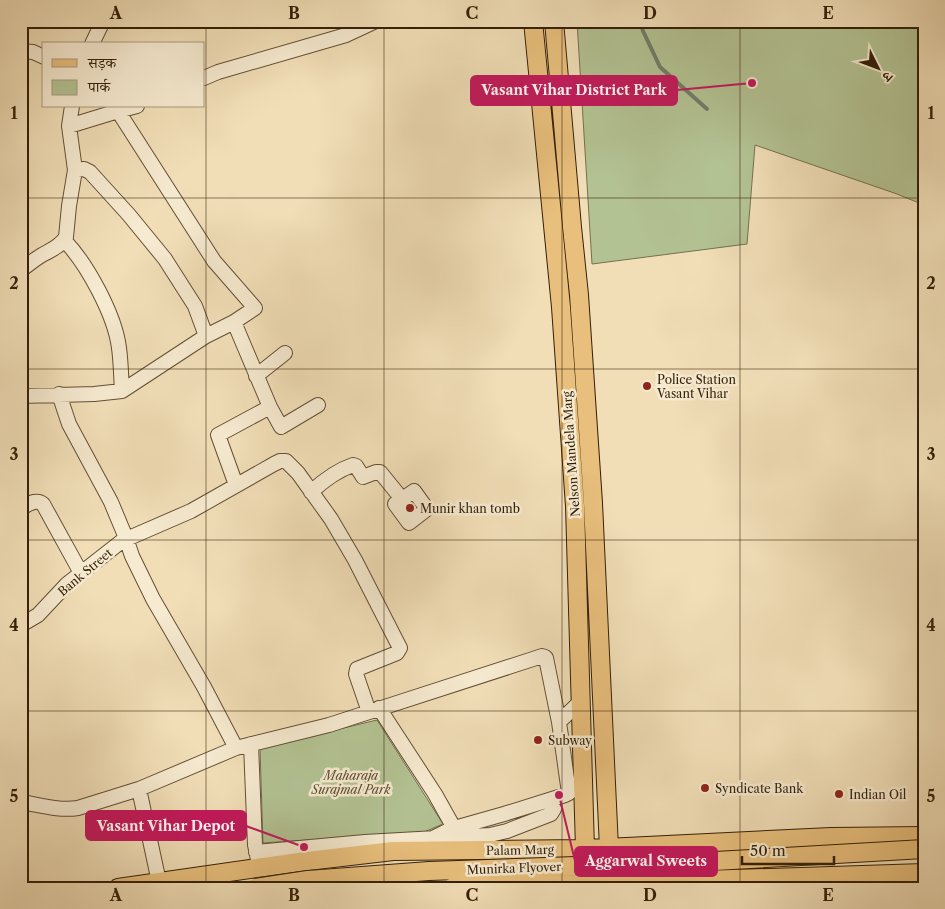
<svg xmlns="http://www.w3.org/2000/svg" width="945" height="909" viewBox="0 0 945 909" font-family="'Libre Caslon Text','Noto Serif Devanagari',serif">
<rect width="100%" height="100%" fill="#f1deb7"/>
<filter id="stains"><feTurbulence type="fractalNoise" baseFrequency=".004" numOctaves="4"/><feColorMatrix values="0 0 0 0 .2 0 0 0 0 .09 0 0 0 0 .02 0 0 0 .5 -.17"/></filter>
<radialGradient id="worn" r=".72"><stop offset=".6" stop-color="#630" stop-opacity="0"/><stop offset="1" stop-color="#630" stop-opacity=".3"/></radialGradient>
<path fill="#b3c293" stroke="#74704e" d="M577,21h347v184l-27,-11 -142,-49 -8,99 -155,20z
M377,720l66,104 -19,8 -161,11 -3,-95z"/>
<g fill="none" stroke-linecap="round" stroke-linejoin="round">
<path stroke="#727d6a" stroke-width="4" d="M640,21l3,10 17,36 47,42"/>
<g stroke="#634f34" stroke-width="16">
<path id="minor" d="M92,44l11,-23
M21,51l12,1 11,5
M204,78l14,-6 128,-37 30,-14
M137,106l-19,5 96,150 41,47 -21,14 36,85 11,20 37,-22
M69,126l49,-15
M75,170l9,-1 6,3 39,43 36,44 30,47 11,30
M65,241c22,23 50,74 54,107 2,14 2,28 3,43
M21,270c7,-5 14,-11 21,-15 9,-5 19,-9 24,-18l3,-31 6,-36 -6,-44 3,-20
M256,376l29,-23
M59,394l10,30 42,78 15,36 6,18 21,43 51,88 32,61
M21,396l73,-2 28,-3 84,-55 28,-14
M236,485l-18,-50 52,-28
M414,491l13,18 -18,14 -14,-19z
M311,492c12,-11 27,-22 42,-27l3,1 7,11 13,-5h4l22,27
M21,508c7,-3 15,-10 22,-4l38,69
M21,625l17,-10 29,-31 55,-43 69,-30 83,-47 6,-3h6l12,12 33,46 24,41 45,88 -3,5 -40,16 -1,5 13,38
M379,708l56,86 19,34
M559,722l22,-21
M251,744l4,101 3,15
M139,789l20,93
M21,802c19,3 38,9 57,6l61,-19 97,-41 93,-23 201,-65 12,-4 3,1 1,1 13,64 10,71 -4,2 -61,19 -53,15 -20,10
M256,852l109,-10 125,-7 17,-4 44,-17 3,-5 -7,-8
M21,885l1,3"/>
</g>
<g stroke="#341f08" stroke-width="20">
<path id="major" d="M533,21l28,286 14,199 10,343v32
M554,21l18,206 7,68 14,208 16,345 -1,40
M118,888l181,-26 94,-11 192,-2 246,-12 93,-1"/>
</g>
<use href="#minor" stroke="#f6ead0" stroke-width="14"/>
<use href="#major" stroke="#e8bf7c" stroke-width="18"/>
<g stroke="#341f08" stroke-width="20" stroke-linecap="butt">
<path id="major-bridge" d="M255,888l53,-8 121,-9 268,-9 227,-13
M452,888l472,-15"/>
</g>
<use href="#major-bridge" stroke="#e8bf7c" stroke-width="18"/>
</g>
<path fill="none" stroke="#341f08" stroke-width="1" stroke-opacity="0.55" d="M206,21v867M384,21v867M562,21v867M740,21v867M21,198h903M21,369h903M21,540h903M21,711h903"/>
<g fill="#8f2418" stroke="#f6ead0" stroke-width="2">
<circle cx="647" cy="386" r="5"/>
<circle cx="410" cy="508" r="5"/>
<circle cx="538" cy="740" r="5"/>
<circle cx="705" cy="788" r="5"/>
<circle cx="839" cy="794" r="5"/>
</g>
<g text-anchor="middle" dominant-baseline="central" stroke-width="5" stroke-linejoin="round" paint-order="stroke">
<g font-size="12" fill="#341f08" stroke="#f6ead0" text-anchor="start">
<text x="657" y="379">Police Station<tspan x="657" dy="14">Vasant Vihar</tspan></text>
<text x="420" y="508">Munir khan tomb</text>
<text x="548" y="740">Subway</text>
<text x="715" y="788">Syndicate Bank</text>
<text x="849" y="794">Indian Oil</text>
</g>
<g font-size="12" fill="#341f08" stroke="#f6ead0">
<text transform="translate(571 454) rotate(-94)">Nelson Mandela Marg</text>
<text transform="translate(85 572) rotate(-40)">Bank Street</text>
<text transform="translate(520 850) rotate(-1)">Palam Marg</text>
<text transform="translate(514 868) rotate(-2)">Munirka Flyover</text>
</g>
<g font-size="12" font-style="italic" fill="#5a5032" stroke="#f6ead0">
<text x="351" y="775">Maharaja<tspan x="351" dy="14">Surajmal Park</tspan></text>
</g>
</g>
<path fill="none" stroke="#c2185b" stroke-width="2" d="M752 83L677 90M304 847L246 826M559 795L575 861"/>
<g fill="#c2185b" stroke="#f6ead0" stroke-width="2">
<circle cx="752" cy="83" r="5"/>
<circle cx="304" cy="847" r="5"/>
<circle cx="559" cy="795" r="5"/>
</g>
<g fill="#c2185b" stroke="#c2185b" stroke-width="2">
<rect x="471" y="76" width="206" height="29" rx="5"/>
<rect x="86" y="811" width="160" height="29" rx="5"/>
<rect x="575" y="847" width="142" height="29" rx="5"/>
</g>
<g font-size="14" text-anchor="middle" font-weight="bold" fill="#fff">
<text x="574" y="95">Vasant Vihar District Park</text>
<text x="166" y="831">Vasant Vihar Depot</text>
<text x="646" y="866">Aggarwal Sweets</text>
</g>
<rect width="945" height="909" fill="none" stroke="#f1deb7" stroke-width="55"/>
<rect x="42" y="42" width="162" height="65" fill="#f6ead0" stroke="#a89980"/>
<rect x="52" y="59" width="25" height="8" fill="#e8bf7c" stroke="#a89980"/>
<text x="88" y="68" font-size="15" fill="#341f08">सड़क</text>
<rect x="52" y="80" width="25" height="15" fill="#b3c293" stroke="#a89980"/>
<text x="88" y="92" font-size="15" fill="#341f08">पार्क</text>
<g transform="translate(878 68) rotate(132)" stroke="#f6ead0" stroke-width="4" paint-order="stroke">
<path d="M0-4L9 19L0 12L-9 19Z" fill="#341f08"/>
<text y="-8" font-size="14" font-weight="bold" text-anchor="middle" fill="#341f08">उ</text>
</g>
<path d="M742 856v8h92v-8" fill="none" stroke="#341f08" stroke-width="2.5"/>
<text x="750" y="856" font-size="15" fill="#341f08" stroke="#f6ead0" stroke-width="4" paint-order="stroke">50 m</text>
<rect x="28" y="28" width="890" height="854" fill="none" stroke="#341f08" stroke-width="2"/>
<g font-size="16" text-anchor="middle" font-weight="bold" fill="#341f08">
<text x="116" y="19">A</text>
<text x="294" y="19">B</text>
<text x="472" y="19">C</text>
<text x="650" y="19">D</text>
<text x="828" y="19">E</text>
<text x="14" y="119">1</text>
<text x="931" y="119">1</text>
<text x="14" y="289">2</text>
<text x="931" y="289">2</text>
<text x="14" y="460">3</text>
<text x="931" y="460">3</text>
<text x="14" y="631">4</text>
<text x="931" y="631">4</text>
<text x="14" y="802">5</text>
<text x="931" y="802">5</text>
<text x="116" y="901">A</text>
<text x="294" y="901">B</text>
<text x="472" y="901">C</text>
<text x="650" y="901">D</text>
<text x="828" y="901">E</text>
</g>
<rect width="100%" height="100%" filter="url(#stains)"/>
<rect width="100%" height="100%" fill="url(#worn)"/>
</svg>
